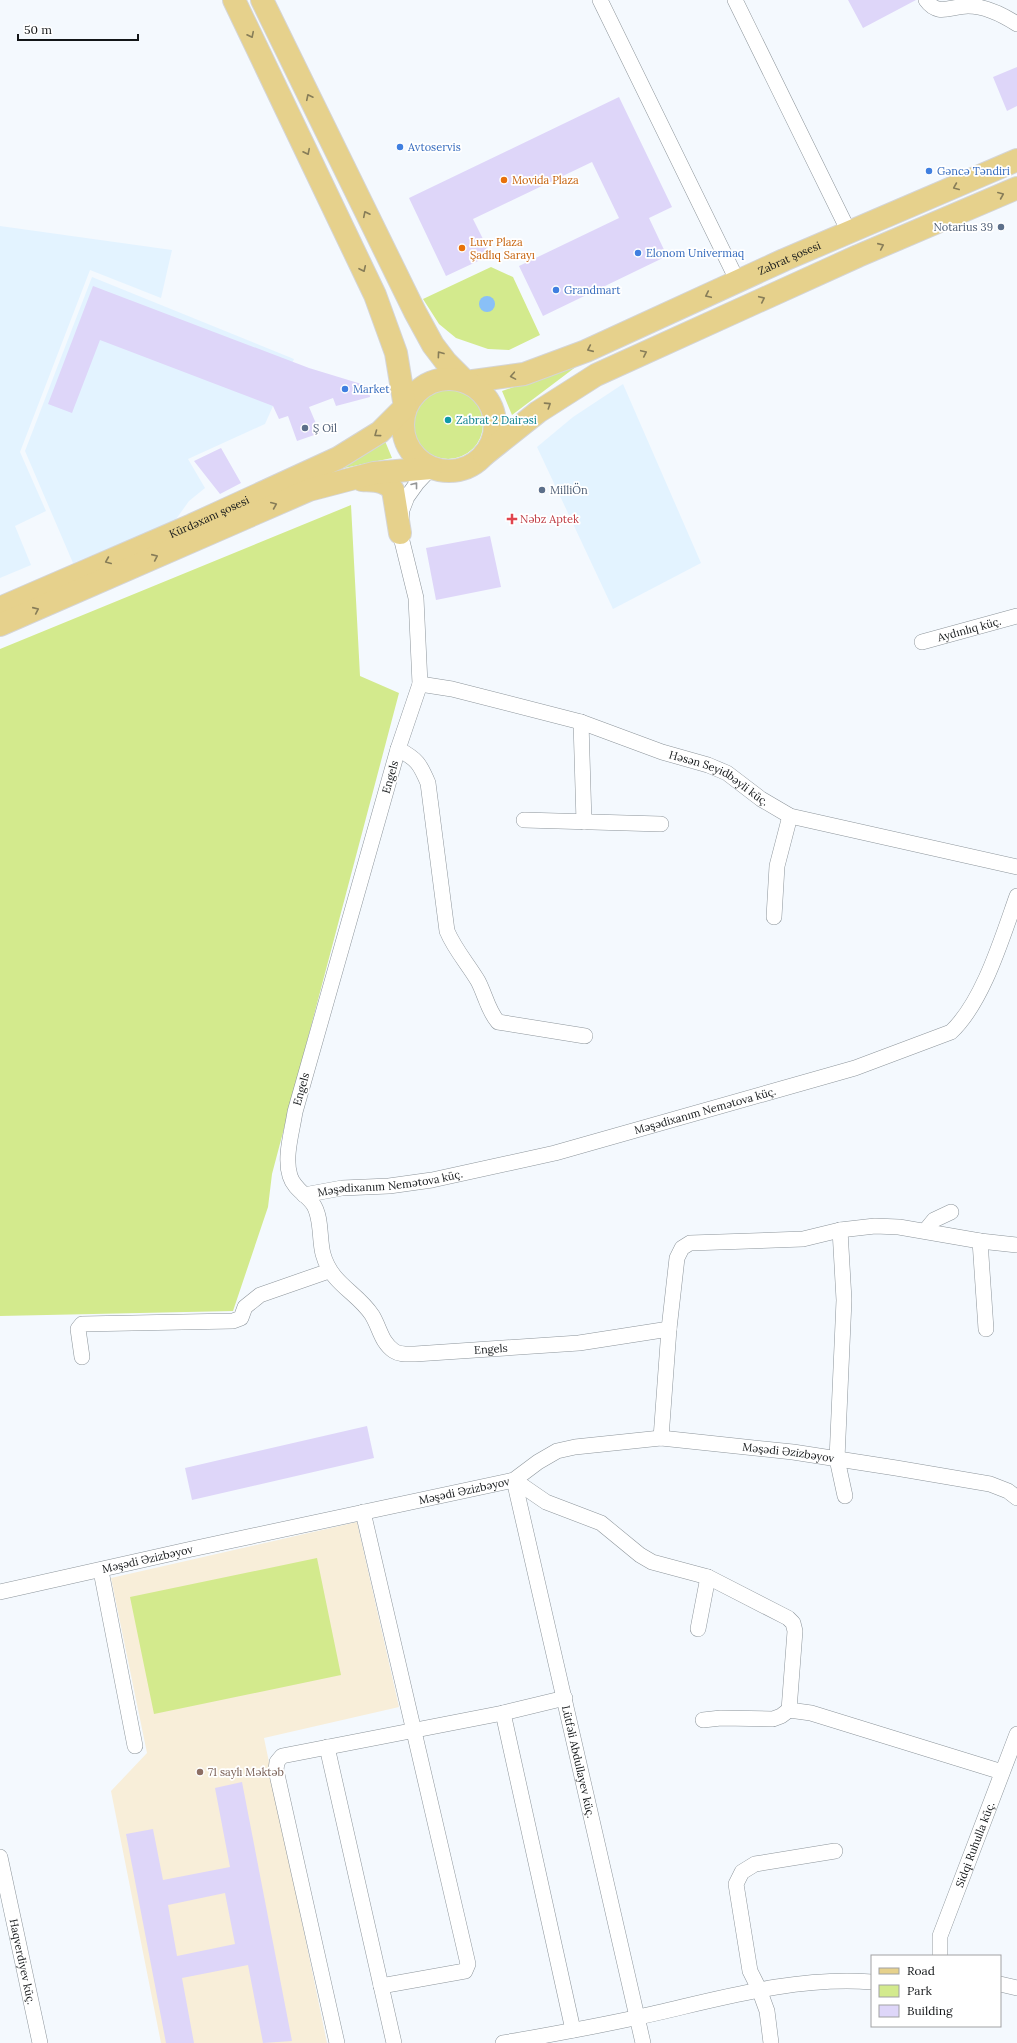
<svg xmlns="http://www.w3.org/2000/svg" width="1017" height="2043" viewBox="0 0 1017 2043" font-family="Lora,serif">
<rect width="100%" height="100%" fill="#f4f9fe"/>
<path fill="#e3f3ff" d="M0,226l172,24 -11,48 -71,-28 -70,182 26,59 -31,15 16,39 -31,13z
M92,277l202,82 -29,65 -77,35 17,29 -16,13 -15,21 -101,41 -48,-112z
M623,384l78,179 -88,46 -76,-162 36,-30z"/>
<path fill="#f8eed9" d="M357,1522l42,185 -135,31 63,305h-166l-50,-252 36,-38 -36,-175z"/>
<path fill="#d3ea8d" d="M491,267l22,10 27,58 -31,15 -21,-1 -32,-11 -17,-14 -16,-25z
M577,366l-65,49 -10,-24z
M413 424a35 35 0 1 1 70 0a35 35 0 1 1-70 0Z
M385,441l7,17 -62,13z
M351,505l9,171 39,17 -127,481 -4,33 -35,104 -233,5v-667z
M317,1558l24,117 -187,39 -24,-117z"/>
<path fill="#89c0f7" d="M479 304a8 8 0 1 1 16 0a8 8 0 1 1-16 0Z"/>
<path fill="#ded6f9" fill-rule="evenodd" d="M848,0h68l-53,28z
M1017,67v39l-10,5 -14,-34z
M619,97l53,110 -23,11 18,38 -124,60 -24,-50 100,-48 -27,-56 -119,57 18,36 -45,21 -37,-78z
M93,286l216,82 59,18 2,11 -34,9 -3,-8 -24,9 11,26 -23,8 -9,-25 -9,3 -6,-13 -173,-66 -28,73 -24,-9z
M221,448l20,35 -21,11 -26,-33z
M490,536l11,51 -65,13 -10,-52z
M367,1426l7,32 -182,42 -7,-32z
M242,1782l50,259 -29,2 -15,-78 -66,13 12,65h-28l-40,-209 27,-5 10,51 67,-13 -15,-79zM225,1893l10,51 -58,12 -9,-51z"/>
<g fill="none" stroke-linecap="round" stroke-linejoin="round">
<g stroke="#8d959b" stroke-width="16">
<g id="street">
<path d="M600,0l138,282"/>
<path d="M735,0l114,232"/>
<path d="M926,0c12,17 25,6 42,6 18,0 35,9 49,18"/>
<path id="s1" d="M431,468l-14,15 -10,14 -5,13 -2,23 16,65 4,86 -22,65 -103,363c-3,20 -11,45 -5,64 4,13 16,18 23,28 9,13 6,35 10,50 8,30 34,38 49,61 8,13 9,27 22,36 6,4 14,3 21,3l164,-11 90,-14"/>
<path id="s2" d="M922,642l95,-26"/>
<path id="s3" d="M420,684l32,5 129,33 81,30 46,13 19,8 34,26 29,17 227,51"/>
<path d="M581,722l3,100"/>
<path d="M398,749c19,10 22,15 30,34l19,148c8,19 21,33 31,50 7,13 10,30 20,41l87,14"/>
<path d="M524,820l137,4"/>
<path d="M774,917l3,-51 13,-50"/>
<path id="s4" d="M304,1195l38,-7 47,-2 43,-6 123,-27 300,-85 96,-36c32,-30 51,-94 66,-136"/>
<path d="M840,1230l4,70 -7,159 8,37"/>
<path d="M925,1231l9,-11 17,-8"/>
<path d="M980,1241l6,88"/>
<path d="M82,1357l-4,-28 4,-5 151,-3 8,-3 4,-11 15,-12 69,-24"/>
<path d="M661,1438l8,-109 8,-71 5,-10 8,-5 113,-4 37,-9 35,-4 24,1 81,14 37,4"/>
<path d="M514,1480l32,22 55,21 39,32 12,7 56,15 80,41 5,5 2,8 -6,79 22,3 191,59"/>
<path id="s5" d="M514,1480l129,563"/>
<path d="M363,1512l105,452 -3,7 -84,15"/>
<path d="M101,1571l34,175"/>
<path id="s6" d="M0,1592l187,-42 327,-70 24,-18 19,-11 18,-4 86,-9 132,14 103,16 94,16 18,7 9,7"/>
<path d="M698,1629l10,-52"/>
<path d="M503,1713l70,317"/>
<path d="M703,1720l18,-2 52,1 8,-3 8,-6"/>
<path d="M327,1747l67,296"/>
<path id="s7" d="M0,1857l40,186"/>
<path id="s8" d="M940,1956v-20l77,-202"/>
<path d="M1000,1984l17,4"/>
<path d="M337,2043l-61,-273 1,-8 5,-6 221,-43 62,-15"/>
<path d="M503,2043c45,-8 91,-16 136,-26 77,-17 153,-41 233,-35"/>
<path d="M771,2043l-4,-32 -8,-22 -9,-18 -14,-87 6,-12 13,-8 80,-13"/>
</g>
</g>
<g stroke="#d5d5d5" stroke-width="24">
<g id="primary">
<path id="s9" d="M262,0l153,312 18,33 13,17 20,20 58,-8 62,-23 198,-91 233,-100"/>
<circle cx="449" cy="425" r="46"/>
<path d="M484,455l54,-43 58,-37 262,-119 159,-68"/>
<path d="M362,480c13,1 23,0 31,10l7,43"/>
<path id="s10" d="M0,608l192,-83 146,-67 42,-26 25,-25 -9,-54 -21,-58 -141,-295"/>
<path d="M0,625l309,-135 65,-17 57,-5"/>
</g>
</g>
<use href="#street" stroke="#fff" stroke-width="15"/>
<use href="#primary" stroke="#e6d18c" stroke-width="22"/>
</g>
<defs><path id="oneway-chevron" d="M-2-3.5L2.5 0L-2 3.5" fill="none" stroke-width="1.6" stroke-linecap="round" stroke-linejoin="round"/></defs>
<g stroke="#877d58">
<use href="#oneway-chevron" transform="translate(251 35) rotate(64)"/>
<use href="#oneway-chevron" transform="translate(309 97) rotate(-116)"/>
<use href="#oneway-chevron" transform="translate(307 152) rotate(64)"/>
<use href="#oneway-chevron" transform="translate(956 187) rotate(157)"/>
<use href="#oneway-chevron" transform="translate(1001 195) rotate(-23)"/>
<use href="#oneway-chevron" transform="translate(366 214) rotate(-116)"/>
<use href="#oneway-chevron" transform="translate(881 246) rotate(-24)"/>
<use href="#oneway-chevron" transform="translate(363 269) rotate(65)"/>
<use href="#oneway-chevron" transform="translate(708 295) rotate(155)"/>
<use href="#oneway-chevron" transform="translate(762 299) rotate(-25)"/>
<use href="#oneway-chevron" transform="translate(590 349) rotate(156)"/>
<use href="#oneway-chevron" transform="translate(644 353) rotate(-25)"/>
<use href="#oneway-chevron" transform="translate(440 354) rotate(-126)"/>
<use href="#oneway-chevron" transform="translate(513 376) rotate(170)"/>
<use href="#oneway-chevron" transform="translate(548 405) rotate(-33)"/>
<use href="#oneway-chevron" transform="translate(377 434) rotate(144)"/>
<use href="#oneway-chevron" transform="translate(274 505) rotate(-23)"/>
<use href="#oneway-chevron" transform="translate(155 557) rotate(-24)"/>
<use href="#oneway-chevron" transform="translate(108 561) rotate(157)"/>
<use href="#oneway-chevron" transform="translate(36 610) rotate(-24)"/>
</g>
<use stroke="#959697" href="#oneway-chevron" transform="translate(415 485) rotate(-52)"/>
<g fill="#3f7fe0" stroke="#fff" stroke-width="1.5">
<circle cx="400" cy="147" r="4"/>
<circle cx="929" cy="171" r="4"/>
<circle cx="638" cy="253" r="4"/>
<circle cx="556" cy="290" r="4"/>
<circle cx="345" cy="389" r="4"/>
</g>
<g fill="#e8710a" stroke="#fff" stroke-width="1.5">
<circle cx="504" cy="180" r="4"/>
<circle cx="462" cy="248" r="4"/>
</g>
<g fill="#5c6f8a" stroke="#fff" stroke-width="1.5">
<circle cx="1001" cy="227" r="4"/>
<circle cx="305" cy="428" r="4"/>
<circle cx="542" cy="490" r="4"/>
</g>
<circle fill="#0f9aa8" stroke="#fff" stroke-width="1.5" cx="448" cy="420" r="4"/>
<path fill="#e0444e" stroke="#fff" stroke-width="1.5" d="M510 513h4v4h4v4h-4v4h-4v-4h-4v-4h4z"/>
<circle fill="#8d6e63" stroke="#fff" stroke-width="1.5" cx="200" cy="1772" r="4"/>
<g text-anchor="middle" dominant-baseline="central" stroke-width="3.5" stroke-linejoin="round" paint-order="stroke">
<g font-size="11" fill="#366cbe" stroke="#fff" text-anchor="start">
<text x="408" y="147">Avtoservis</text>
<text x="937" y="171">Gəncə Təndiri</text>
<text x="646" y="253">Elonom Univermaq</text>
<text x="564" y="290">Grandmart</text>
<text x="353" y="389">Market</text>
</g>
<g font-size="11" fill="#c56008" stroke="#fff" text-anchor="start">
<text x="512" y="180">Movida Plaza</text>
<text x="470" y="242">Luvr Plaza<tspan x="470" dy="13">Şadlıq Sarayı</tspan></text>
</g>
<g font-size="11" fill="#4e5e75" stroke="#fff" text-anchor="start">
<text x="993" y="227" text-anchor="end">Notarius 39</text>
<text x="313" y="428">Ş Oil</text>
<text x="550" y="490">MilliÖn</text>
</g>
<g font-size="11" fill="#131618" stroke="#fff">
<text stroke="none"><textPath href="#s9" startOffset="783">Zabrat şosesi</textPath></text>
<text stroke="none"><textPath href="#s10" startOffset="228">Kürdəxanı şosesi</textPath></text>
<text stroke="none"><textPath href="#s2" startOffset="49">Aydınlıq küç.</textPath></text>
<text transform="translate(390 777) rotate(-74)">Engels</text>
<text stroke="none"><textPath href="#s3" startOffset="315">Həsən Seyidbəyli küç.</textPath></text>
<text transform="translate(301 1089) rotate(-74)">Engels</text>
<text stroke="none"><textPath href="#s4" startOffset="411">Məşədixanım Nemətova küç.</textPath></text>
<text stroke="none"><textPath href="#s4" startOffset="87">Məşədixanım Nemətova küç.</textPath></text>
<text stroke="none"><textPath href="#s1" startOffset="1046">Engels</textPath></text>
<text stroke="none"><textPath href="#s6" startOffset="811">Məşədi Əzizbəyov</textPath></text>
<text stroke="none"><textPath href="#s6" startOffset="475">Məşədi Əzizbəyov</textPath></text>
<text stroke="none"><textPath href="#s6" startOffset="151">Məşədi Əzizbəyov</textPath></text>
<text stroke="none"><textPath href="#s5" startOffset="289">Lütfəli Abdullayev küç.</textPath></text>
<text stroke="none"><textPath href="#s8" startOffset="118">Sidqi Ruhulla küç.</textPath></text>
<text stroke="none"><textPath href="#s7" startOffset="107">Haqverdiyev küç.</textPath></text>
</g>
<g font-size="11" fill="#0d838f" stroke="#fff" text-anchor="start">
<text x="456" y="420">Zabrat 2 Dairəsi</text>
</g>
<g font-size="11" fill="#be3a42" stroke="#fff" text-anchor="start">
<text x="520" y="519">Nəbz Aptek</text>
</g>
<g font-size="11" fill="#785e54" stroke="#fff" text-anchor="start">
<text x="208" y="1772">71 saylı Məktəb</text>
</g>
</g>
<rect x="871" y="1955" width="130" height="72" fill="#ffffff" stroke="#a1a2a3"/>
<rect x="879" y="1968" width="20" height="6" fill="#e6d18c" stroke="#a1a2a3"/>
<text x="907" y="1975" font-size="12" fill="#131618">Road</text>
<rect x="879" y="1985" width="20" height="12" fill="#d3ea8d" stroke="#a1a2a3"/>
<text x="907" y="1995" font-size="12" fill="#131618">Park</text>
<rect x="879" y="2005" width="20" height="12" fill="#ded6f9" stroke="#a1a2a3"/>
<text x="907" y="2015" font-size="12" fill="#131618">Building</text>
<path d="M18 34v6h120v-6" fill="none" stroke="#131618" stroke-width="2"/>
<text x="24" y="34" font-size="12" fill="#131618" stroke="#ffffff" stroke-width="3" paint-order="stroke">50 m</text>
</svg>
